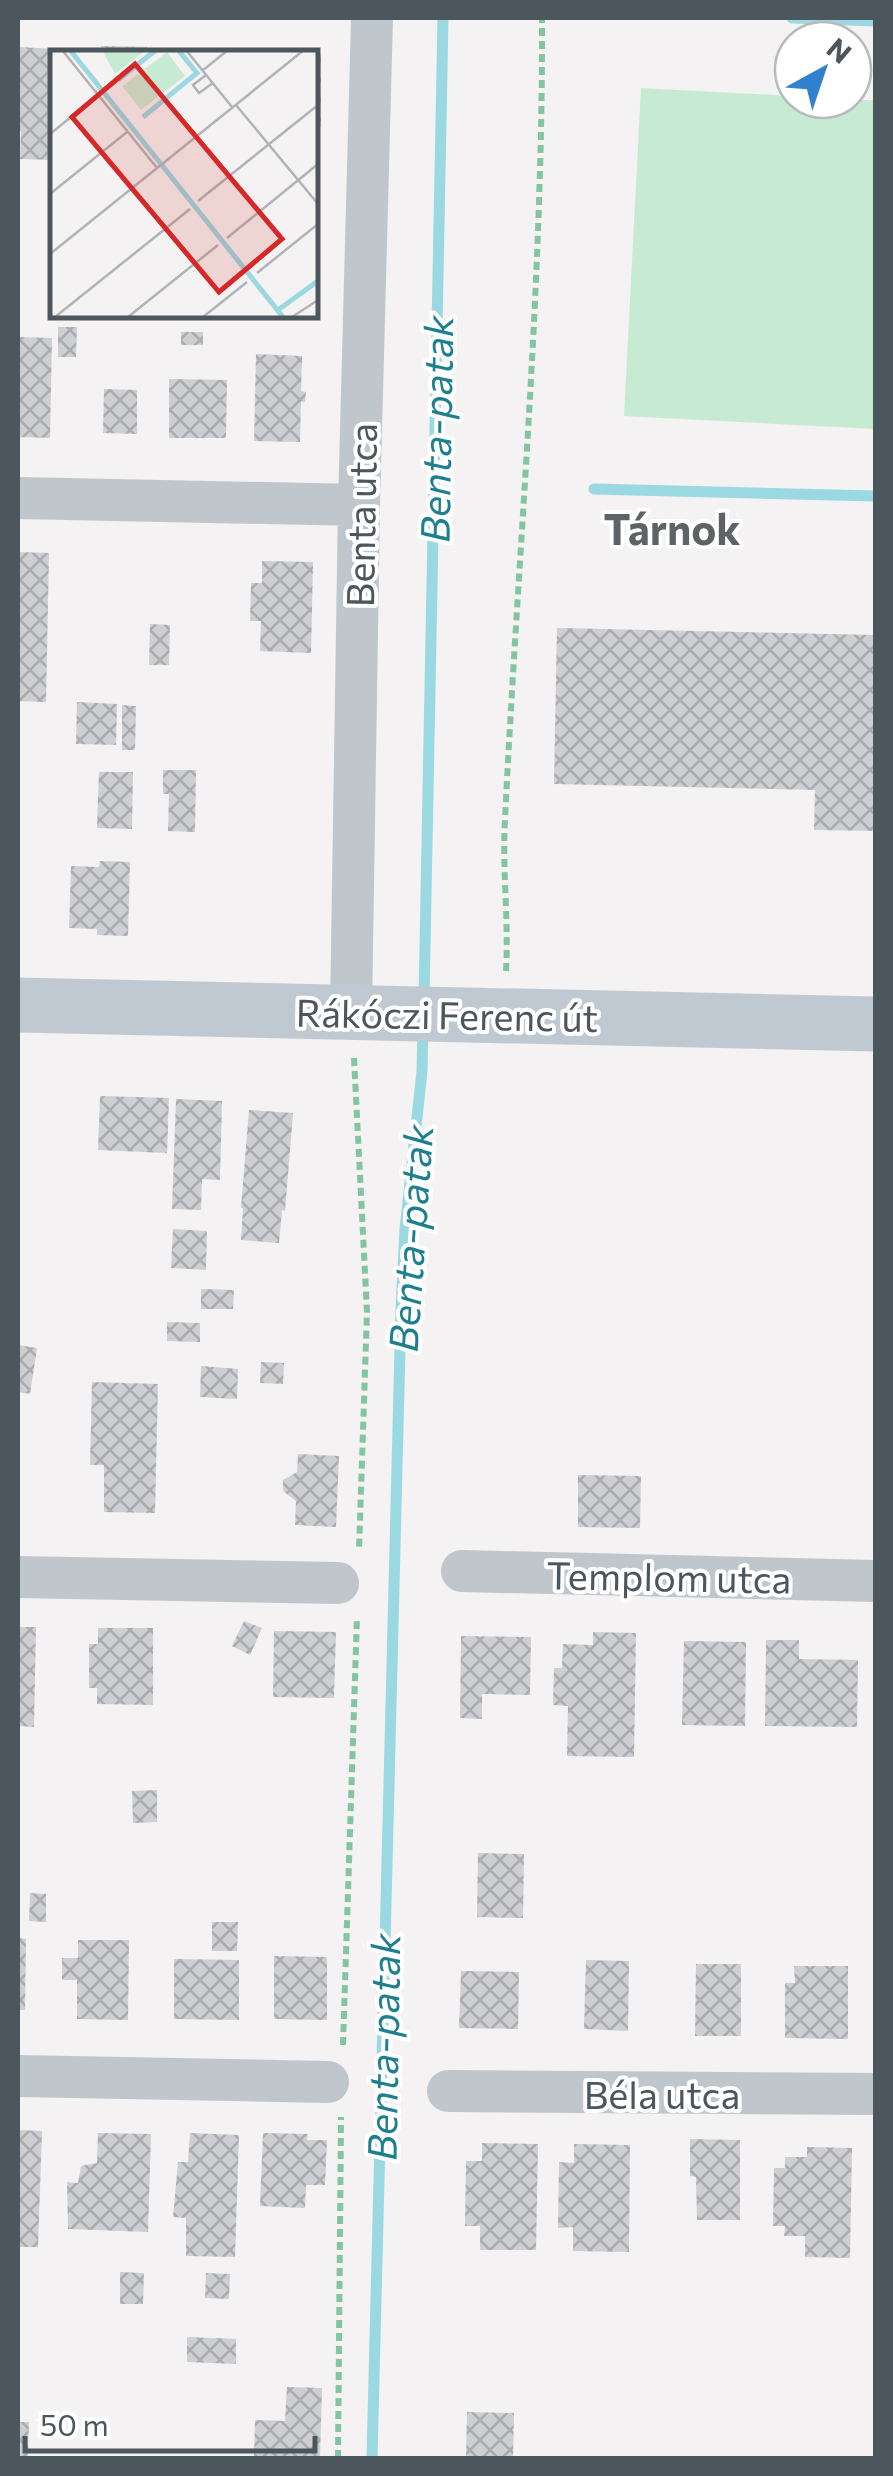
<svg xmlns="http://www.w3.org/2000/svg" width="893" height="2476" viewBox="0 0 893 2476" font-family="Commissioner,sans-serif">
<defs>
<pattern id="building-cross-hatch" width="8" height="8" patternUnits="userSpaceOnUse" patternTransform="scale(2.5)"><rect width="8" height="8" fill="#cdcfd3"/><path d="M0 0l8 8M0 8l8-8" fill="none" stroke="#a9abae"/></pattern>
</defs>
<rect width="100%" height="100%" fill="#f4f2f2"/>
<path fill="#c7ebd2" d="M641,88l152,8v4h82v329l-251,-13z"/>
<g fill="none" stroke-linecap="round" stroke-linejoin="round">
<path stroke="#9ad8e2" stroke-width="11" d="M792,18l84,3
M594,489l282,7
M424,998l19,-980
M372,2458l29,-1149 4,-80 17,-158 1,-44"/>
</g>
<path fill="url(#building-cross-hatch)" d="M101,46l46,1v5h-46z
M18,47l39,2v3h-5v108l-32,-1 1,-28h-3z
M315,55h6v72h-6z
M58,327h19l-1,30h-18z
M181,332h22v13h-22z
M18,337l34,1 -2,100 -32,-1z
M256,354l46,2 -1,35 5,1 -1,10 -4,-1 -1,41 -46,-1z
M169,379l58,1 -1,58h-57z
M104,389l33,1v44l-34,-1z
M18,552l31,1 -3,149 -28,-1z
M262,561l51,1 -2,91 -51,-2 1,-30h-11l1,-38h11z
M150,624l20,1 -1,40h-20z
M557,628l319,7 -1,196 -61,-1 1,-40 -261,-6z
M77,702l40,2 -1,41 -40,-1z
M122,705l14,1 -1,44h-13z
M163,770h33l-1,62 -27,-1 1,-37h-6z
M99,772h34l-1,57 -35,-1z
M100,861l30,1 -2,74 -31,-1v-6l-28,-1 2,-62 28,1z
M100,1096l69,2 -2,55 -69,-3z
M176,1099l46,2 -2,79 -18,-1 -1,31 -29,-1z
M249,1110l44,3 -8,98 -3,-1 -3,33 -38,-3 2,-32h-2z
M173,1229l34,2 -1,39 -35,-2z
M201,1289l33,1 -1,19h-32z
M167,1322l33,1v19l-33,-1z
M18,1345l19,3 -7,46 -12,-2z
M261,1362l23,1 -1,21 -23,-1z
M201,1366l37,3 -1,30 -37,-2z
M92,1382l66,2 -3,129 -51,-1v-47h-14z
M298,1454l41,2 -3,71 -41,-2 1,-24 -13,-10v-11l14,-8z
M578,1475l63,1 -1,52 -62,-1z
M244,1621l18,7 -12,27 -18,-9z
M18,1627h18l-2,100 -16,-1z
M98,1628h55v77l-56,-1v-16h-8v-44h9z
M274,1631l62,1 -2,66 -61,-1z
M593,1632l43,1 -2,124 -67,-1 1,-50 -15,-1 1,-37h8l1,-24 30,1z
M461,1636l70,1 -1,58 -48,-1v25l-22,-1z
M766,1640h33v19l59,1 -1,67 -92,-1z
M684,1641l62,1 -1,84 -63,-1z
M157,1790v32l-24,1 -1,-32z
M478,1853l46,1 -1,64 -46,-1z
M30,1893l16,1v28l-17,-1z
M212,1922h26l-1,29h-25z
M18,1938l8,1 -1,71h-7z
M78,1940h51l-1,80 -51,-1v-39h-15v-22h16z
M274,1956l53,1v63l-53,-1z
M174,1959l65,1v60l-65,-1z
M586,1960l43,1 -1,70 -44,-2z
M696,1964h45v72h-46z
M794,1966h54v73l-63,-1v-55h10z
M461,1971l58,1 -1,57 -59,-1z
M18,2130l24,1 -4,116h-20z
M98,2133l53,1 -3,98 -80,-3 -1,-47 11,1 3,-17 16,-3z
M190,2133l49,2 -4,122 -49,-1v-38l-13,-1 5,-55h10z
M263,2133l45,1 -1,6h20l-2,45h-19l-1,23 -45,-2z
M690,2139l50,1v80h-43l-1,-43 -6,-1z
M482,2143l56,1 -2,106h-56v-24h-15l1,-65h16z
M574,2144l56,1 -1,107 -56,-1v-24l-15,1 1,-66 15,1z
M807,2147l45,1 -2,110 -45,-1v-21h-21l1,-10h-12l1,-58h11v-11h22z
M120,2272l24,1 -1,31h-23z
M206,2273l24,1 -1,25 -24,-1z
M187,2337l49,2v25l-49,-2z
M287,2387l35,1 -2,70h-66l1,-38 30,1z
M467,2412l47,1 -1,45h-47z
M18,2422h11l-1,36h-10z"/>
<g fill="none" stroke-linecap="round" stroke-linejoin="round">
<path stroke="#83c5a0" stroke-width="6" stroke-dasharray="8 5" stroke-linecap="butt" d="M506,971c3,-51 -4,-101 -1,-151 13,-268 38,-535 37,-802
M354,1058l13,254 -8,238
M343,2045l14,-428
M338,2458l3,-341"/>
<path stroke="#bfc7cc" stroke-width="42" d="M18,498l341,7
M351,1012l8,-507 13,-487
M462,1571l414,10
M18,1577l320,6
M18,2076l310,6
M448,2091l428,3"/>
<path stroke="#c0c9d1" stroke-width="55" d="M18,1005l858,19"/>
</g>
<g text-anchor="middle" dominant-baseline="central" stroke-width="8" stroke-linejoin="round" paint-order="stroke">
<g font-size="38" fill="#4c565d" stroke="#fff">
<text transform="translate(360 515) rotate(-89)">Benta utca</text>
<text transform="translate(447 1014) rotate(1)">Rákóczi Ferenc út</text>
<text transform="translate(669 1576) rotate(1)">Templom utca</text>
<text x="662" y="2093">Béla utca</text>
</g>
<g font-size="40" font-style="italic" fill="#1e7f8f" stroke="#fff">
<text transform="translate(435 429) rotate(-89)">Benta-patak</text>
<text transform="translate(409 1238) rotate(-86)">Benta-patak</text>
<text transform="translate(382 2047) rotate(-89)">Benta-patak</text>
</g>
<g font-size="42" font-weight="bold" fill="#5f6366" stroke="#fff">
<text x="672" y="528">Tárnok</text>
</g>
</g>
<g transform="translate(50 50)">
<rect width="268" height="268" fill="#f4f2f2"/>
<path d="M52,0h44l-31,24zM117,2l18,24 -44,34 -19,-24z" fill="#c7ebd2"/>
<path fill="none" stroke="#9ad8e2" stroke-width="5" d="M20,0l213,267M68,30l38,-30M93,67l54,-44 -19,-23M228,260l40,-29"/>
<path fill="none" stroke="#b1b4b6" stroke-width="2.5" d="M12,0l95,118M136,0l46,57M152,21l26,-21M156,25l-13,10 6,8 14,-10M186,55l82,99M0,84l48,-39M0,144l77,-62M148,151l120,-96M177,188l91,-74M0,204l254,-204M207,223l61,-49M5,267l135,-108M78,267l90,-72M153,267l44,-35M242,267l26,-17"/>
<path fill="#d62828" fill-opacity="0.15" stroke="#d62828" stroke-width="5" d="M85,14l147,175 -63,53 -147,-175z"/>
<rect width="268" height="268" fill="none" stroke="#4c565d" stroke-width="5"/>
</g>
<rect width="893" height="2476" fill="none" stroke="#4c565d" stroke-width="40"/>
<g transform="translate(823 70) rotate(40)"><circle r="48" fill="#ffffff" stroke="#b7bbbe" stroke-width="2.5"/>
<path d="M0-8L18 38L0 25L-18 38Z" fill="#3181cf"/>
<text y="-15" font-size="28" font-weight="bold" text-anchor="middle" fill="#4c565d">N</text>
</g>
<path d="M25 2436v15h290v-15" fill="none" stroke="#4c565d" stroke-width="5"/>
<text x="40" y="2436" font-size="30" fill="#4c565d" stroke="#ffffff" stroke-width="8" paint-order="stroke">50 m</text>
</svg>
